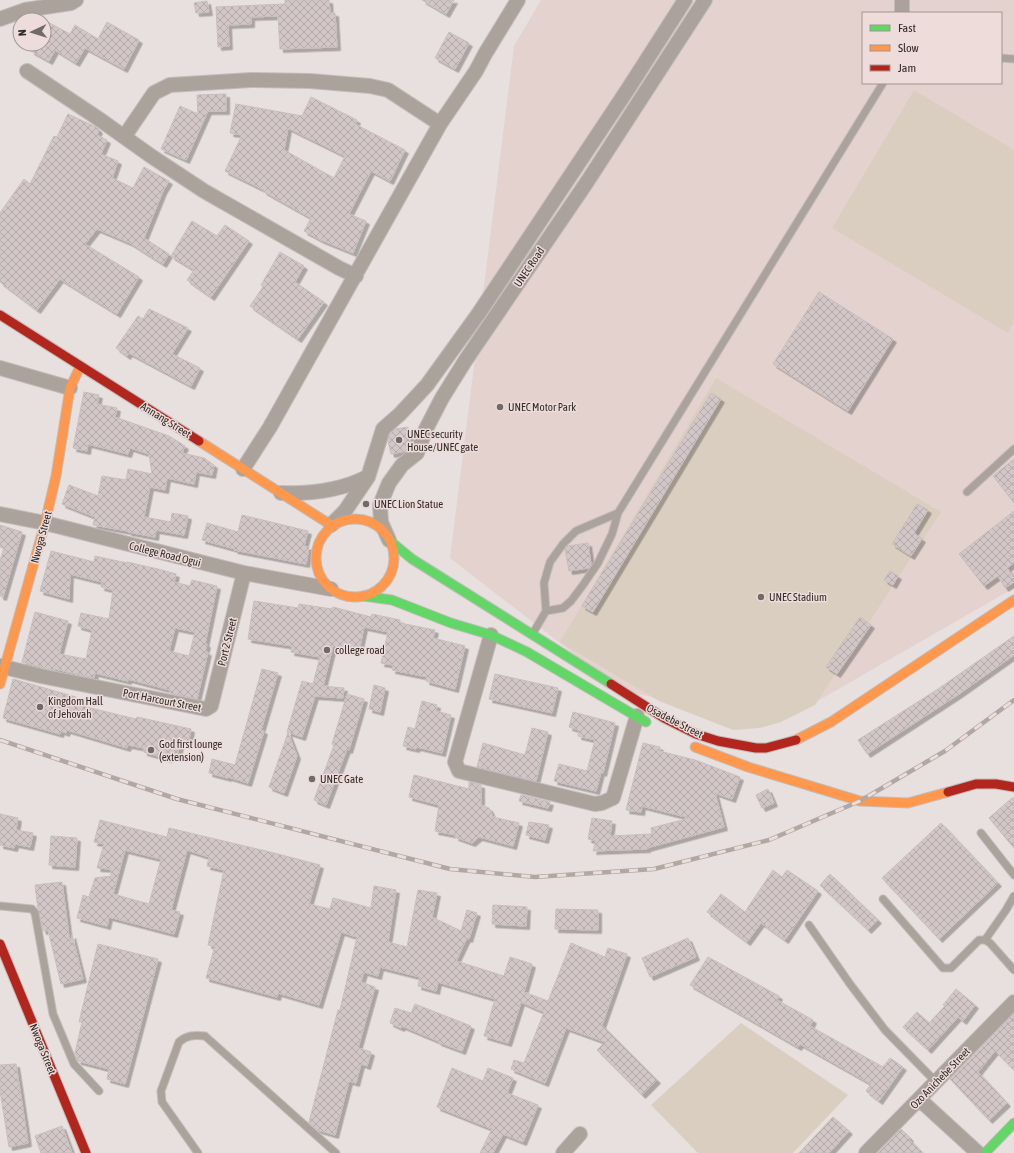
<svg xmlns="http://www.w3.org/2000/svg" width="1014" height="1153" viewBox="0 0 1014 1153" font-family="'Asap Condensed',sans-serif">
<defs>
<pattern id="building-cross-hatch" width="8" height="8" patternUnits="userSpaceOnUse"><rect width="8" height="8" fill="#d3c6c7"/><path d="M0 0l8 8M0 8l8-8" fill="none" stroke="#b5aaab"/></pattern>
<filter id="shadow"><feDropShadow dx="3.5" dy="3.5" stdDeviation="0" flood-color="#0004"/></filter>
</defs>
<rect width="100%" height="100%" fill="#e8e0de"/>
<path fill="#e3d2ce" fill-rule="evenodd" d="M541,0h473v588l-233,134 -159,-31 -172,-133 64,-512zM863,13h138v70h-138z"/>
<path fill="#dacec0" d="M914,90l100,60v172l-6,11 -176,-105z
M716,378l225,134 -126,193 -34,17 -21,6 -27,2 -74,-29 -99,-59z
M741,1023l107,72 -55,58h-95l-47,-48z"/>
<path fill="url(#building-cross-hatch)" stroke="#c6bfbf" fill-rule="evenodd" filter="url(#shadow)" d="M285,0h44l1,13h5l2,34 -57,2 -2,-33 -27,1v7l-23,1 1,21 -11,1 -2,-40 69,-3z
M422,0h32l-8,14z
M207,1l2,11 -13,1 -2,-10z
M44,20l26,14 5,-9 23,14 9,-17 32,18 -15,29 -39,-21 -9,15 -21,-13 -6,11 -18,-10 4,-7h9z
M449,32l20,11 -14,26 -20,-11z
M226,94v17h-18l-22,49 -25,-11 19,-43 18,8 -1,-19z
M311,97l46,23 -2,4 50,26 -15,31 -19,-10 -22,43 17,7 -13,32 -32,-13 -17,-9 7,-13 -48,-27 1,-1 -39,-19 17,-36 -12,-2 6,-29 66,12zM288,128l57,28 -11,22 -50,-28z
M68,114l28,13 3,3 -2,5 10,5 -6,14 17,7 -6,17 21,10 11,-21 25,14 -6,10 -19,47 25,16 -6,10 -33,-21 -33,-14 -12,15 54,33 -22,37 -57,-35 -23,31 -37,-28v-69l24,-34 6,5 24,-48 3,1z
M192,221l25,15 8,-11 24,16 -38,56 -24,-17 7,-10 -23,-14z
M280,252l24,14 -9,16 29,20 -26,37 -48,-33 13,-19 -2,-2z
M819,292l74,47 -45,72 -75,-47z
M149,309l39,19 -16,26 28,14 -9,18 -62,-33 -2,3 -11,-8 22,-32 5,3z
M84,392l15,3 -2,9 20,4 -2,9 54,19 16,10 -3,7 22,5 10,7 -2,10 -16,-3 -2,12 -27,-6 -2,12 -15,-3 -6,30 27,5 1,-9 16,3 -4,19 -28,-5 -1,7 -27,-5v-1l-35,-6 2,-8 -33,-13 7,-19 29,11 4,-20 24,4 2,-11 24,5 -3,-20 -19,-6 -2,6 -40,-10 -1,7 -14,-3z
M711,393l10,6 -128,213 -11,-6z
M408,427l3,17 -1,4 -4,3 -15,3 -3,-13 2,-7 5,-5z
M1014,459v44l-21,-27z
M917,504l11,6 -14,23 8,6 -11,17 -19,-12z
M1014,511v52l-7,5 7,10v4l-9,6 -7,-12 -14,10 -25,-32z
M242,515l66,16 -4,15 5,1 -3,17 -72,-14 1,-1 -33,-9 5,-17 31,9z
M0,525l22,7 -19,65 -3,-1v-35l4,-13 -4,-1z
M588,543l3,21 -2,4 -20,3 -4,-22 3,-3z
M51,551l43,11 1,-6 32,7v-1l31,7 18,5 -2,8 16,4 2,-6 25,6 -12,58h2l-2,8h3l-11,47 -27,-6v-3l-42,-11v2l-33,-8 -1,5 -39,-9v1l-6,-1 -27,-7 13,-50 33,9 -9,33 27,5 6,-29 -14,-4 3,-13 28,6 4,-29 -12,-3 1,-5 -32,-8 -1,25 -29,-8zM175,628l20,4 -6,24 -20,-5z
M890,571l8,5 -5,9 -9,-5z
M254,601l44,7 1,-4 33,5 1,-2 38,10 1,-3 28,6v3l35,7 -2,8 32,8 -10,43 -29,-8 1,-4 -35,-7 1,-5 -12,-2 7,-31 -24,-5 -5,24 -26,-5 -10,40 21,2 -1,10 -28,-2 -13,41 -15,-5 15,-51 11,3 7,-27 -29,-5 1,-6 -44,-7z
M860,617l11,8 -34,49 -11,-7z
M1014,636v19l-55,39 -92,60 -9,-14 80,-51z
M262,669l16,4 -17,57 3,1 -16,52 -20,-6v1l-19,-5 3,-14 23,6z
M495,674l63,14 -6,25 -63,-14z
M13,679l63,18 -2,7 62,15 1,-2 54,12 -3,16 -7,-2 -5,15 -7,-2 -1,3 -24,-7v-4l-16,-3 -1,3 -60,-18 -1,3 -5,-2 -1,3 -57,-16z
M374,685l11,3 -5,24 -11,-3z
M347,694l17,5 -15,51 -2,-1 -21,56 -12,-5 20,-55 -2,-1z
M422,701l15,4 -1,6 15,4 -9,38 -25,-6 -1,2 -13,-3 5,-19 7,2z
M573,712l42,11 -12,50 -2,-1 -5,19 -42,-10 5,-17 28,7 8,-31 -17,-4 1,-6 -10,-3z
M532,728l16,4 -12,49 -59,-14 6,-24 42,12z
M288,733l9,23 -13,37 -15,-6z
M643,743l17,4 -1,4 36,9 45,17 -8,22 -17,-6 9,34 -77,21v1l-54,2 3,-10 -8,-2 4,-21 20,3 -2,15 42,-2 -1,-6 39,-10 -48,-12 -1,6 -15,-2z
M414,775l55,14v-7l12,3v20l8,3 4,9 26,6 -6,23 -34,-9 -7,6 -17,-6 1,-2 -21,-4 4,-26 -30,-8z
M768,789l6,14 -12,5 -6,-13z
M521,795l29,7 -2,6 -29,-7z
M1012,798h2v50l-25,-30z
M0,814l18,4 -2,12 17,3 -3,14 -15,-3 -1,4 -14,-3z
M100,820l67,17 2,-9 101,24 50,13 -11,39 21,5 3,-11 38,10 3,-22 22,4 -8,52 19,5 11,-57 19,3 -5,24 29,14 6,-21 10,3 -8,26 -2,-1 -11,23 48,15 6,-19 22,7 -8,28 24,9 23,-58 34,14 3,-9 19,6 -25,71 55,55 -15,15 -45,-45 8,-8 -39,-14 -21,55 -34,-14 3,-9 10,3 20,-51 -23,-10 -13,41 -24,-7 11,-37 -57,-17 -2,9 -18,-5 2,-9 -40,-10 -2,9 -14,-4 -3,10 14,5 -17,61 13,4 -4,14 -6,-2 -5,19 -7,-2 -14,54 -17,-5 -9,-8 29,-112h2l17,-73 -16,-5 -22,73 -41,-12 -1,4 -71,-19 9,-32 -7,-1 16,-75 -17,-4 2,-9 -22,-7 -16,60 9,2 -6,22 -65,-17 -2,9 -30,-8 6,-23 6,2 6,-19 16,-2v-7l-14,-1 7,-24 -10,-2zM125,850l36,9 -12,45 -36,-10z
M529,822l20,3 -4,15 -19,-5z
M941,823l57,60 -59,56 -57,-61z
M51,836l26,2 -2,29 -26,-2z
M773,870l9,7 5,-7 31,21 -33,49 -24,-17 -14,19 -40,-30 14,-18 24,18z
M830,874l48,46 -10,10 -48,-45z
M62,882l8,63 2,-10 11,44 -22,5 -13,-54 -5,1 -5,-22 -3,-24z
M493,905l34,2 -1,19 -34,-2z
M556,909l42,1v20l-43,-1z
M688,938l8,19 -46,20 -8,-19z
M98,944l60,15 -33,125 -18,-5 2,-10 -31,-8 -3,-8 7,-31h-3z
M708,957l71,39 -2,4 36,20 -3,6 73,41 7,-9 13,9 -24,34 -13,-10 5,-7 -71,-40 -2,3 -108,-62z
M956,989l19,16 -12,16 -5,-4 -30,33 -25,-23 14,-15 12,11 16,-17 -2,-1z
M415,1004l56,22 -9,25 -24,-9v-1l-36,-15 -1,2 -11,-5 5,-15 16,5z
M1014,1014v56l-19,-19 -17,21 29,31 -18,17 -39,-41z
M16,1064l12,79 -19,4 -9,-56v-26z
M452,1068l31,13 5,-13 25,10 -6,15 31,12 -15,37 -20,-8 -10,19h-13l12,-24 -55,-22z
M833,1117l16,14 -20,22h-30z
M62,1126l10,27h-31l-6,-17z
M901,1129l9,9 -1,1 14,14h-45z"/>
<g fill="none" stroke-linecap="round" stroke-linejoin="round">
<g stroke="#c2bcba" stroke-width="9">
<path id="lane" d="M1001,58l13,1
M967,492l47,-43
M546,611l17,-3 8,-7 12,-16 15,-22 14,-29 6,-21 265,-430
M533,633l13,-22 -2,-28 6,-21 13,-18 13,-13 42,-18
M981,833l33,42
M883,899l60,69h8l28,-28h6l5,3 24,27
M0,906l32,3 3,4 18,101 21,50 25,27
M809,925l41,59 35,46 51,52
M985,940l21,-30 8,-14
M198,1153l-36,-51 -1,-11 18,-49c8,-7 15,-7 26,-6l131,117"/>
</g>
<g stroke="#c2bcba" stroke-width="16">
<path id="street" d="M902,0v13
M0,19l25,-9 46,-7 5,-3
M27,71l72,48 52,37 53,35 135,77 17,8
M124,137l30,-44 16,-8 81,-5 59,1 60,5 18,4 52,34
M0,368l70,20
M243,469l27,-42 170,-303 36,-53 9,-17 33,-54
M281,493c30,1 59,-2 86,-16
M0,514l45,9 199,50 87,16
M331,525l14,-14 23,-34 15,-48 17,-15 27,-29 52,-72 149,-224 57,-89
M389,540l-8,-18 -1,-17 9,-22 13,-18 15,-12 9,-24 16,-31 23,-37 122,-179 118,-182
M491,635l-36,127 4,9 136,33 7,-1 11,-5 24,-82
M0,666l41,10 165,33 5,-3 33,-133
M919,1099l59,54
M563,1153l17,-19
M866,1153l148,-151"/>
</g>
<g stroke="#c2bcba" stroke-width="11">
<path id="fast" d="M389,540l23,19 199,125
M363,596l29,4 59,23 40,12 36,17 119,70
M985,1153l29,-30"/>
</g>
<g stroke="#c2bcba" stroke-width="11">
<path id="slow" d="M199,441l132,84
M316 558a39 39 0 1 1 78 0a39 39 0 1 1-78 0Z
M0,684l45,-161 11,-47 14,-88 10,-21
M796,740l35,-18 183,-122
M695,747l53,20 112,34 48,2 40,-11"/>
</g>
<g stroke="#c2bcba" stroke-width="11">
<path id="jam" d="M0,315l199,126
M611,684l53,34 32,16 22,7 38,7h10l30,-8
M948,792l28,-8h20l18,3
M0,944l86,209"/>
</g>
<use href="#lane" stroke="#aca29c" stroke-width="7"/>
<use href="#street" stroke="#aca29c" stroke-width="14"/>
<use href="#fast" stroke="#63d668" stroke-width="9"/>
<use href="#slow" stroke="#ff974d" stroke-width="9"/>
<use href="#jam" stroke="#b3261e" stroke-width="9"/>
<g stroke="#b1a8a4" stroke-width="4.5">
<path id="rail" d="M0,740l177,59 273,70 85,8 119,-8 115,-29 91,-39 85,-50 69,-51"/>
</g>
<use href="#rail" stroke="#eddcd9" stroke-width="3" stroke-dasharray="9" stroke-linecap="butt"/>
</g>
<g fill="#706a68" stroke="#eddcd9" stroke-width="1.5">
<circle cx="500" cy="407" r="4"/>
<circle cx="399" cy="440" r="4"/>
<circle cx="366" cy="504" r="4"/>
<circle cx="761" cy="597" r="4"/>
<circle cx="327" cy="650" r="4"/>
<circle cx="40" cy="707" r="4"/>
<circle cx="151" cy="750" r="4"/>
<circle cx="312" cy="779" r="4"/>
</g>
<g text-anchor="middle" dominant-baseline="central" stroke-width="3" stroke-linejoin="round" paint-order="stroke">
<g font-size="11" fill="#302a28" stroke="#eddcd9">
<text transform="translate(529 267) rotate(-56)">UNEC Road</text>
<text transform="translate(166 420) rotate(32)">Annang Street</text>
<text transform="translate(41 537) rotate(-75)">Nwoga Street</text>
<text transform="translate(165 554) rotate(14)">College Road Ogui</text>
<text transform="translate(227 642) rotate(-76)">Port 2 Street</text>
<text transform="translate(162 700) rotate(11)">Port Harcourt Street</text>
<text transform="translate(675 721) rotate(27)">Osadebe Street</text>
<text transform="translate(43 1049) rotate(68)">Nwoga Street</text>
<text transform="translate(940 1078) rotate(-46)">Ozo Anichebe Street</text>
</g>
<g font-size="11" fill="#302a28" stroke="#eddcd9" text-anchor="start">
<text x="508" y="407">UNEC Motor Park</text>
<text x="407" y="434">UNEC security<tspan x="407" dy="13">House/UNEC gate</tspan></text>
<text x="374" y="504">UNEC Lion Statue</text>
<text x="769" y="597">UNEC Stadium</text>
<text x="335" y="650">college road</text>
<text x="48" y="701">Kingdom Hall<tspan x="48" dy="13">of Jehovah</tspan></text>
<text x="159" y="744">God first lounge<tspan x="159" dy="13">(extension)</tspan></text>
<text x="320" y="779">UNEC Gate</text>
</g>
</g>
<rect x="862" y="12" width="140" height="72" fill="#eddcd9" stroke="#a19592"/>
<rect x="870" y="25" width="20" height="6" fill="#63d668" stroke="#a19592"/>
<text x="898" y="32" font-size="12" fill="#302a28">Fast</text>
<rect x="870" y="45" width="20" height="6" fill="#ff974d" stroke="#a19592"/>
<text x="898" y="52" font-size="12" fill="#302a28">Slow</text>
<rect x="870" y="65" width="20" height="6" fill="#b3261e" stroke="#a19592"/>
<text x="898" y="72" font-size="12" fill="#302a28">Jam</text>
<g transform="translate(32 32) rotate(266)"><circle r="19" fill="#eddcd9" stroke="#a19592"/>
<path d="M0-3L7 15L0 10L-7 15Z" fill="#706a68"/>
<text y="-6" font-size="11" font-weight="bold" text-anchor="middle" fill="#302a28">N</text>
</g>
</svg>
